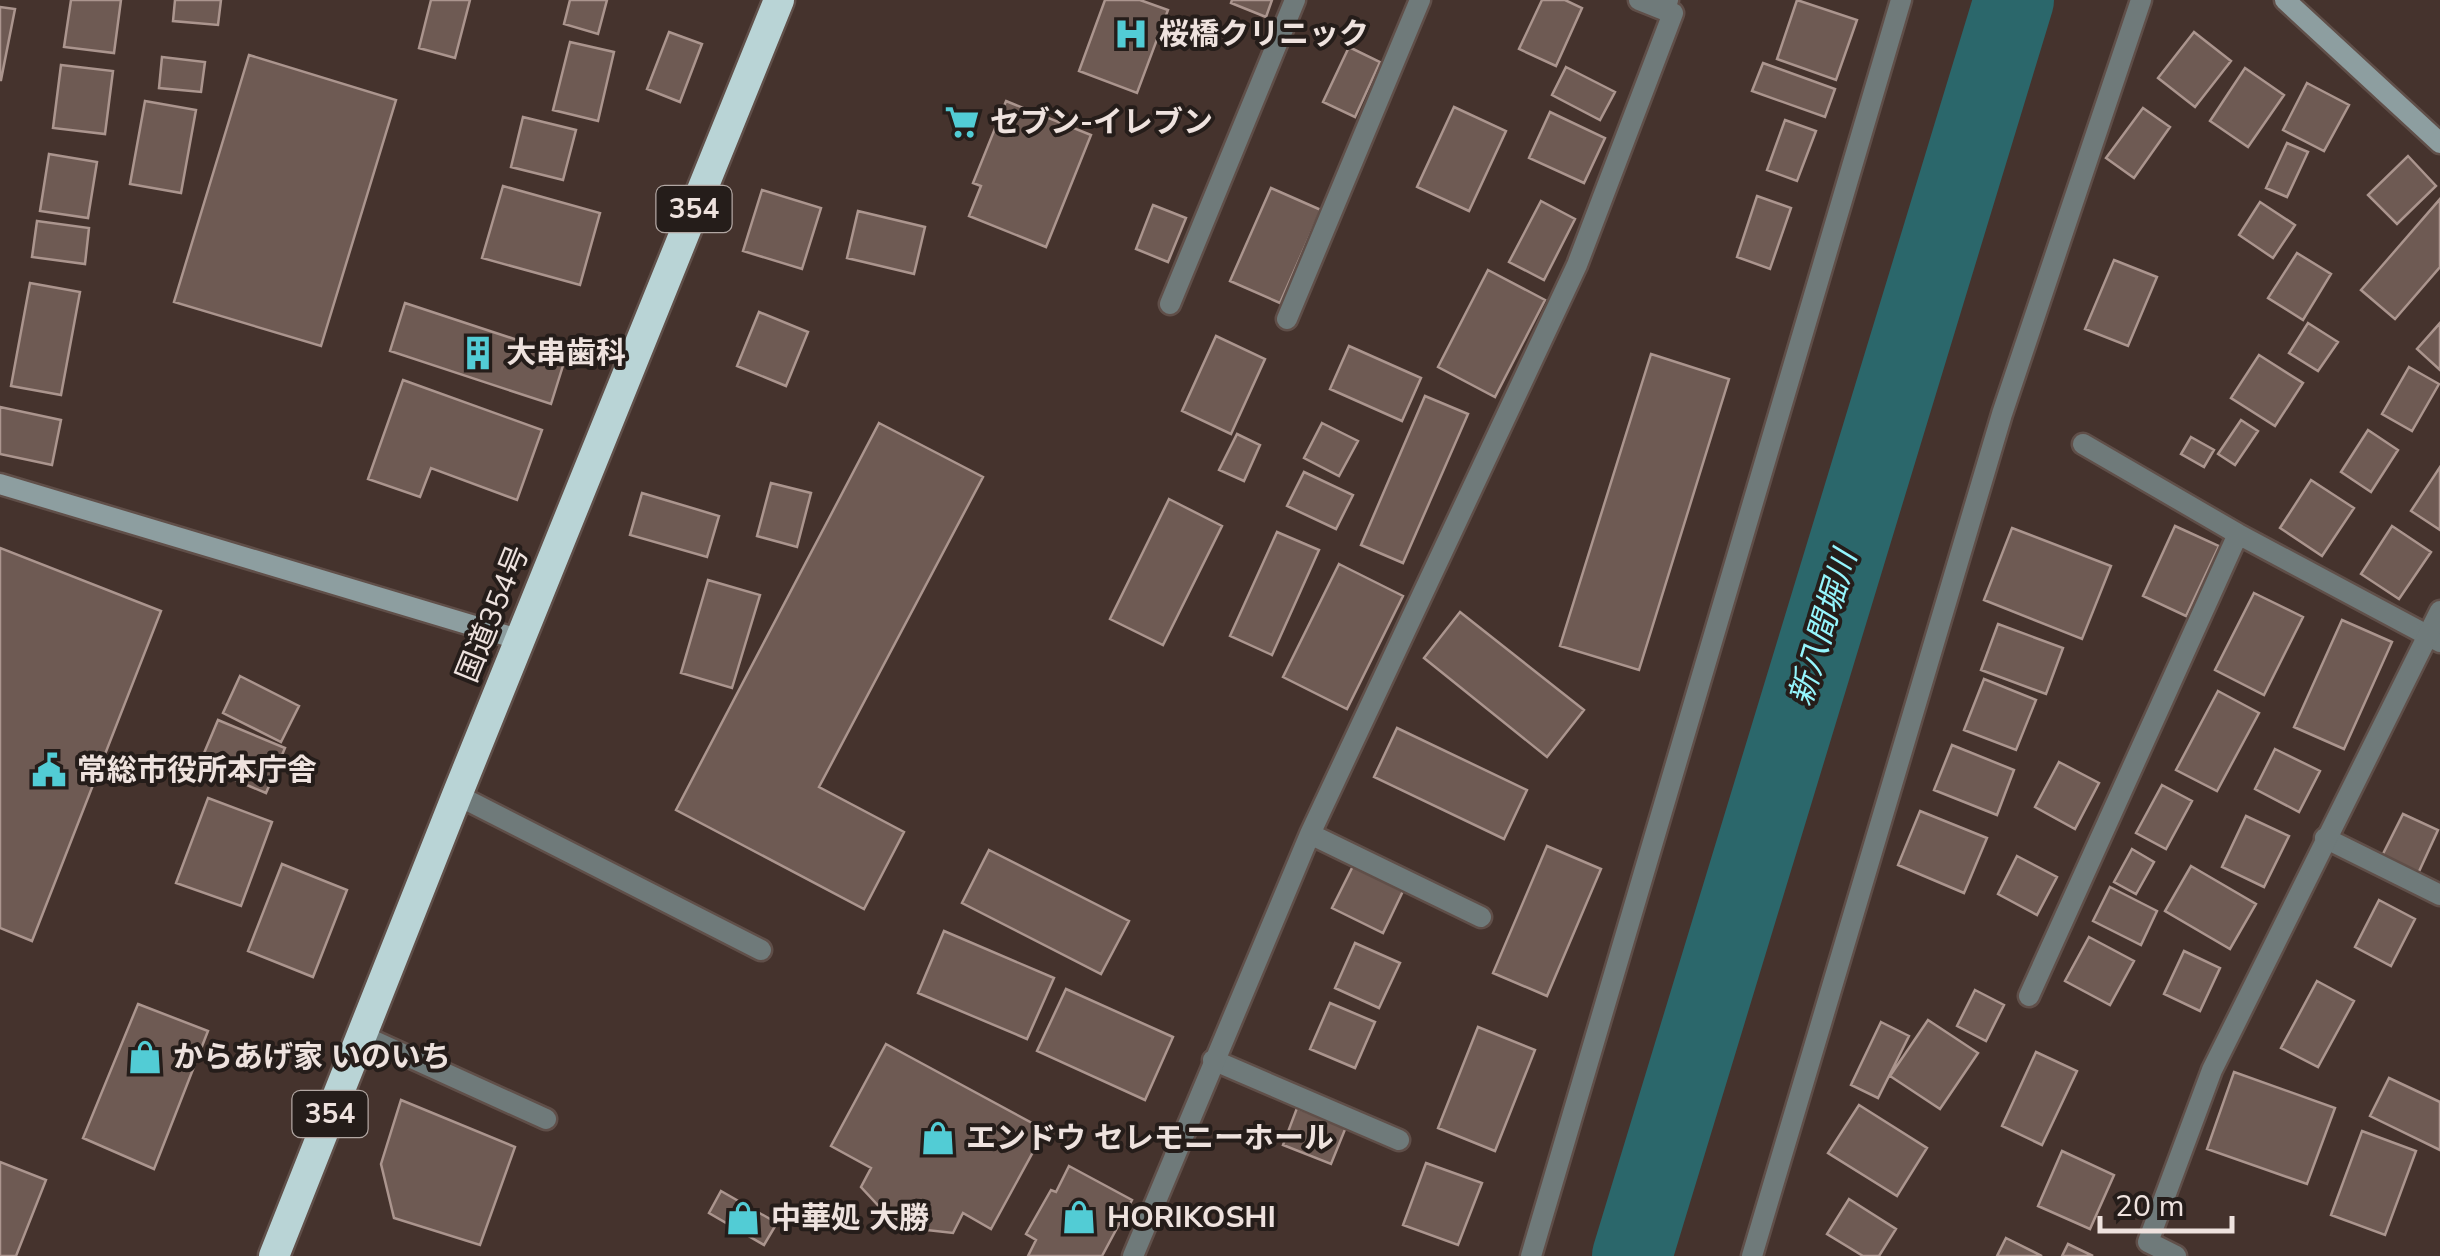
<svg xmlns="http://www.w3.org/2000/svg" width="2440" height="1256" viewBox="0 0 2440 1256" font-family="'Nunito Sans','Noto Sans JP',sans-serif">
<rect width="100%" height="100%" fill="#45332d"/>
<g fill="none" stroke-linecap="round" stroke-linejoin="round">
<path stroke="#2b676b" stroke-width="80" d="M1632,1256l382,-1256"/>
</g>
<path fill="#6e5a53" stroke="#ab958e" stroke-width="2.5" d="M71,0h50l-7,53 -50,-6z
M175,0h46l-3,25 -45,-4z
M431,0h39l-15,58 -36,-10z
M570,0h37l-9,34 -34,-10z
M1105,0h35l28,10 -31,83 -58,-22z
M1232,0h40l-6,17 -35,-14z
M1542,0h23l17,8 -26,58 -37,-17z
M1797,0l60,20 -21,60 -59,-21z
M0,7l15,2 -14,71h-1z
M669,32l33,12 -22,58 -33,-13z
M2194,32l37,29 -36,46 -37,-29z
M570,42l44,10 -16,69 -45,-11z
M1349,47l31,15 -25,55 -32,-15z
M249,55l147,45 -75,246 -147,-44z
M162,57l43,5 -4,30 -42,-4z
M1763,63l72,26 -10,28 -73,-26z
M61,65l52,6 -8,63 -52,-6z
M1566,67l49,25 -15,28 -48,-25z
M2245,68l39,27 -36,52 -38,-26z
M2307,83l42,22 -25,46 -41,-21z
M145,101l51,9 -15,83 -51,-9z
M1006,101l85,34 -45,112 -77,-31 12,-30 -8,-3z
M1454,107l52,24 -37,80 -52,-24z
M2143,108l27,19 -36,51 -28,-20z
M1550,112l55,26 -21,45 -55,-25z
M523,117l53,13 -13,50 -52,-13z
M1785,120l31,11 -19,50 -30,-11z
M2287,143l21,9 -21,45 -21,-9z
M49,154l48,8 -9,56 -48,-7z
M2408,156l28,30 -39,38 -29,-29z
M503,186l97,27 -20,72 -98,-27z
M1271,188l50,22 -41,93 -50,-22z
M762,190l59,18 -19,61 -59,-18z
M1757,196l34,12 -21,61 -33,-12z
M2440,199v68l-45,52 -34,-29z
M1541,201l34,18 -31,61 -35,-18z
M2260,202l35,23 -22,33 -34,-23z
M1153,205l33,13 -18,44 -32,-13z
M858,211l67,16 -11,47 -67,-16z
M37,221l52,7 -4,36 -53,-7z
M2297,253l34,21 -28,46 -35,-22z
M2114,260l43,17 -29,69 -43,-17z
M1488,270l57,30 -50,97 -57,-30z
M30,283l50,9 -19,103 -50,-9z
M405,303l161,53 -15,48 -161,-53z
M759,312l49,20 -22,54 -49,-20z
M2308,323l30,19 -20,29 -29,-18z
M2440,323v47l-23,-21z
M1216,336l49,23 -34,75 -49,-23z
M1349,346l72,32 -19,43 -72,-32z
M1651,354l78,25 -90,291 -79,-24z
M2259,355l44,28 -28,43 -44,-28z
M2409,367l30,17 -27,47 -30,-17z
M403,380l139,50 -25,70 -86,-32 -11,29 -52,-18z
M1425,396l43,18 -65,149 -42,-18z
M0,407l61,13 -9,45 -52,-11z
M2241,420l17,11 -23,34 -17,-11z
M879,423l104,54 -164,310 85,45 -40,77 -188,-99z
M1322,423l36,18 -19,35 -35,-18z
M2368,430l30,20 -27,42 -30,-20z
M1237,434l23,11 -16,36 -25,-11z
M2191,437l23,13 -10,17 -23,-13z
M2440,467v63l-29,-19z
M1304,472l49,23 -17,34 -49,-23z
M2311,480l43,28 -32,48 -42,-28z
M771,483l40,10 -14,54 -40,-11z
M642,493l77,23 -12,41 -77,-22z
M1169,499l53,27 -59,119 -53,-26z
M2175,526l44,20 -33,70 -43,-20z
M2392,526l39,26 -32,47 -38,-25z
M2012,528l99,38 -29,73 -98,-39z
M1277,532l42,18 -47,105 -42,-19z
M0,548l161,63 -129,330 -32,-13z
M1339,564l64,32 -56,113 -64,-32z
M708,580l52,15 -28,93 -51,-15z
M2254,593l49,24 -39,78 -49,-25z
M1460,612l124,98 -37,47 -123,-99z
M2342,620l50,22 -48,107 -50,-22z
M1998,624l65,24 -17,46 -65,-24z
M240,676l59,30 -18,36 -58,-29z
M1984,679l52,21 -20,50 -52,-20z
M2218,691l41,22 -42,78 -41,-21z
M218,720l67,28 -19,45 -67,-28z
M1397,728l130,62 -23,49 -130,-62z
M1952,745l62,25 -17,45 -63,-25z
M2275,749l45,22 -21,41 -44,-23z
M2059,762l40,21 -24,46 -40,-22z
M2162,785l30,16 -26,48 -30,-16z
M208,798l64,24 -31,84 -65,-23z
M1920,811l67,27 -23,55 -66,-28z
M2403,814l35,16 -22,48 -36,-18z
M2246,816l43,20 -25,51 -42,-20z
M1547,846l54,23 -54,127 -54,-23z
M2132,849l22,13 -18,32 -22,-12z
M989,850l140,71 -28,53 -139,-71z
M2017,856l40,21 -20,38 -39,-21z
M282,864l65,26 -34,87 -65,-26z
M1353,866l50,25 -20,42 -51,-25z
M2191,866l65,38 -26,45 -65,-38z
M2110,887l47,24 -16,34 -48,-24z
M2379,900l36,19 -24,47 -36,-19z
M944,931l110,47 -27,61 -109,-46z
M2089,937l45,24 -24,44 -45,-24z
M1355,943l45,20 -21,45 -44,-20z
M2184,951l36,17 -20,43 -36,-17z
M2317,981l37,20 -36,66 -37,-19z
M1066,989l107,48 -28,63 -108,-49z
M1975,990l29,15 -18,36 -29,-15z
M1330,1003l45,19 -20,46 -45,-19z
M138,1004l70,27 -54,138 -71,-31z
M1928,1020l50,33 -38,56 -50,-33z
M1881,1022l28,14 -31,62 -27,-13z
M1478,1027l57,23 -40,101 -57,-23z
M886,1044l159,86 -54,99 -28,-16 -10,20 -35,-4 -32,-15 -25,-27 10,-19 -40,-22z
M2036,1052l41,19 -35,74 -40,-19z
M2234,1072l101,36 -28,76 -100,-35z
M2389,1078l51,24v48l-70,-34z
M401,1100l114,47 -35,98 -86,-27 -13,-54z
M1859,1105l68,43 -30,48 -69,-43z
M1297,1108l49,19 -15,37 -48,-19z
M2362,1131l54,20 -31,84 -54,-20z
M2062,1151l52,24 -24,54 -52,-23z
M0,1162l46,18 -30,76h-16z
M1426,1163l56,20 -24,62 -55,-20z
M1069,1166l63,34 -30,56h-74l8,-16 -10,-6 25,-44 5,2z
M721,1191l56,32 -13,22 -55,-32z
M1849,1199l47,30 -17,27h-16l-36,-22z
M2006,1238l36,18h-45z
M2068,1244l25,12h-31z"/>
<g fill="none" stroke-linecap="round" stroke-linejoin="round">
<g stroke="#604f49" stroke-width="25">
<path id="lane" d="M1170,304l125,-304
M2083,444l155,90 202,108
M457,795l304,155
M2325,838l115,57
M2029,996l209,-462
M361,1035l185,84
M1213,1060l186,80
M1531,1256l370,-1256
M1752,1256l250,-842 139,-414"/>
</g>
<g stroke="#604f49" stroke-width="25">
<path id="street" d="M1639,0l25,10
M1287,319l133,-319
M1310,834l171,83
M1133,1256l177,-422 267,-569 96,-252 -9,-3 4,-10
M2176,1256l-28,-14 64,-172 228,-459"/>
</g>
<g stroke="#604f49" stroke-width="25">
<path id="secondary" d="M2285,0l155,143
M0,484l521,156"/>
</g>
<g stroke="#604f49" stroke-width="35">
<path id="highway" d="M274,1256l183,-461 322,-795"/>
</g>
<use href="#lane" stroke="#6f7a7a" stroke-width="20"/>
<use href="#street" stroke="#6f7a7a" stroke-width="20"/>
<use href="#secondary" stroke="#8d9ea0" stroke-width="20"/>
<use href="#highway" stroke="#b9d4d6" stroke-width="30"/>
</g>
<defs>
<g id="hospital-bare" transform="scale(2.7)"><path d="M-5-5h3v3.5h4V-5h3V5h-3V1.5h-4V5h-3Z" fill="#52ccd5" stroke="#251d1a" stroke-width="2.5" paint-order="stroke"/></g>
<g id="supermarket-bare" transform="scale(2.7)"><path d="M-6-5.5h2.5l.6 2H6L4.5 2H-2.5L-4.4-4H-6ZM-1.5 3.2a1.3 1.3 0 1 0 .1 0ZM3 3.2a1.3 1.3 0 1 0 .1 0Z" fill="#52ccd5" stroke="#251d1a" stroke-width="2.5" paint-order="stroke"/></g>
<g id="building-bare" transform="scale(2.7)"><path d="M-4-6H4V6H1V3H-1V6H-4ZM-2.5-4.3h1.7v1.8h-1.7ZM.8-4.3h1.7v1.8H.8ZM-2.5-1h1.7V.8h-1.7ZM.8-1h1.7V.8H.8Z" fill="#52ccd5" stroke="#251d1a" stroke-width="2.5" paint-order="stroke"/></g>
<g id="civic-bare" transform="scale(2.7)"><path d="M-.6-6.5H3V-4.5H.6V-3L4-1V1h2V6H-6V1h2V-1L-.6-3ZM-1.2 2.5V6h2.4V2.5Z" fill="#52ccd5" stroke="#251d1a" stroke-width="2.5" paint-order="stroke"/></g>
<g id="shop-bare" transform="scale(2.7)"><path d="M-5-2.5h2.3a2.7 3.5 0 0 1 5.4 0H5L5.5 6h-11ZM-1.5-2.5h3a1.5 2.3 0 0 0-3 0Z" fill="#52ccd5" stroke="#251d1a" stroke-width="2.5" paint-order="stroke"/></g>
</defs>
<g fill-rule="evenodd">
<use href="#hospital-bare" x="1131" y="34"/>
<use href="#supermarket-bare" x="962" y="122"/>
<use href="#building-bare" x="478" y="353"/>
<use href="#civic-bare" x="49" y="770"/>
<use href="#shop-bare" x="145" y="1057"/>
<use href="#shop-bare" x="938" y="1138"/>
<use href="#shop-bare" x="1079" y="1217"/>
<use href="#shop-bare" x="743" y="1218"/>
</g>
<g text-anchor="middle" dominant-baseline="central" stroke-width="8" stroke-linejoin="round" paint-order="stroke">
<g fill="#251d1a" stroke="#b2a7a3" stroke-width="2.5">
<rect x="656.5" y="186" width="75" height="46" rx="8"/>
<rect x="292.5" y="1091" width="75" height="46" rx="8"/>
</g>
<g font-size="28" font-weight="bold" fill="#eee2de">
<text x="694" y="209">354</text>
<text x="330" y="1114">354</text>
</g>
<g font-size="30" font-weight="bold" fill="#eee2de" stroke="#251d1a" text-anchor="start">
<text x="1159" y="34">桜橋クリニック</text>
<text x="990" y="122">セブン-イレブン</text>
<text x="506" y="353">大串歯科</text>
<text x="77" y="770">常総市役所本庁舎</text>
<text x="173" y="1057">からあげ家 いのいち</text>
<text x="966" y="1138">エンドウ セレモニーホール</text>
<text x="1107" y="1217">HORIKOSHI</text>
<text x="771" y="1218">中華処 大勝</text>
</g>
<g font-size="30" fill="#eee2de" stroke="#251d1a">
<text transform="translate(493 614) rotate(-68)">国道354号</text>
</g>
<g font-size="32" font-style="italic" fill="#95f5fd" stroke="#251d1a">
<text transform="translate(1823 628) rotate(-73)">新八間堀川</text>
</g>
</g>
<path d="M2100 1216v15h132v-15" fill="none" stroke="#eee2de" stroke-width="5"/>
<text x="2115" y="1216" font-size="30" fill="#eee2de" stroke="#251d1a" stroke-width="8" paint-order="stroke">20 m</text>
</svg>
